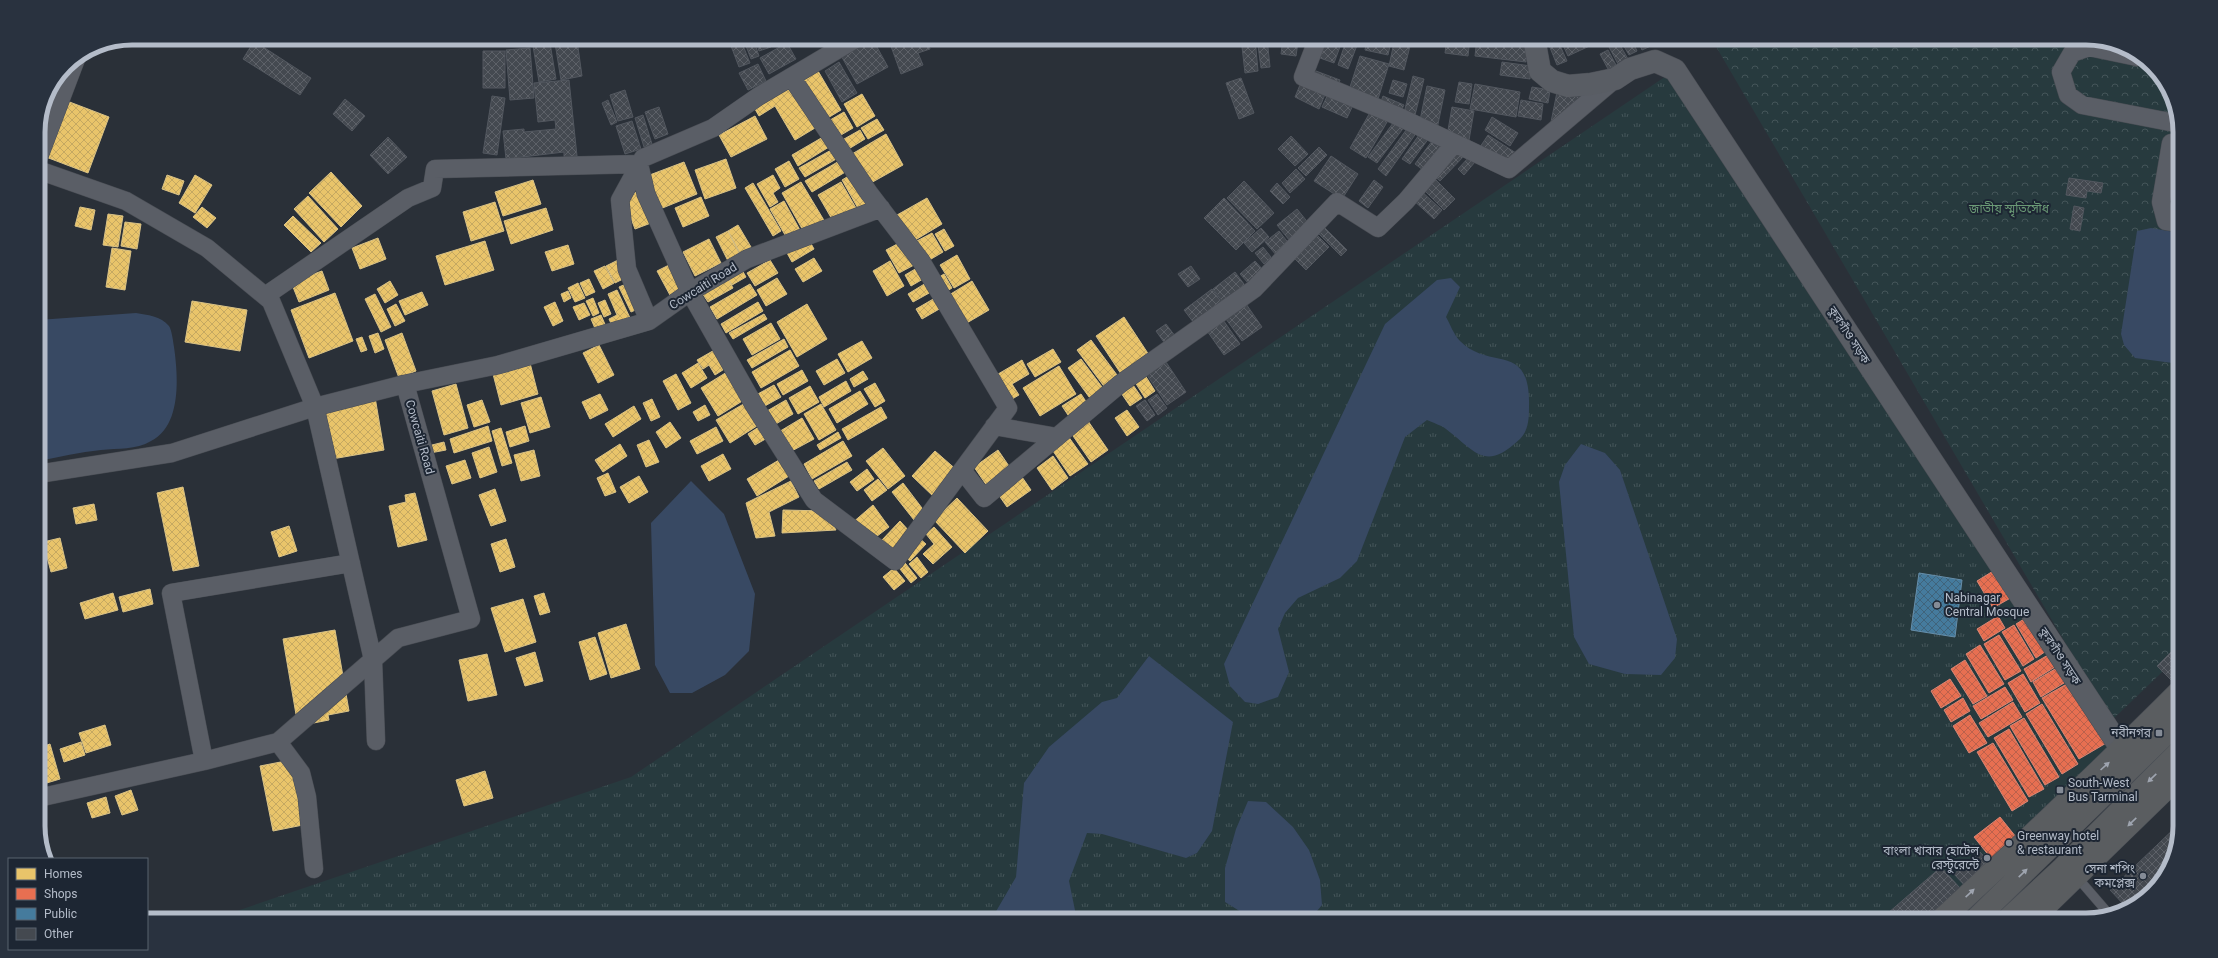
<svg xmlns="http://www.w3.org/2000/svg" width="2218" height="958" viewBox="0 0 2218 958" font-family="Roboto,'Noto Sans Bengali',sans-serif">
<defs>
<pattern id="grass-tufts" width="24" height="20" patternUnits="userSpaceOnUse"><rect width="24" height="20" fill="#273a3e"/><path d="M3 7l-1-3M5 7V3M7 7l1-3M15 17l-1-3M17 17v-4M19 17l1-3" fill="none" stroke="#445559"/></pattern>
<pattern id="park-crowns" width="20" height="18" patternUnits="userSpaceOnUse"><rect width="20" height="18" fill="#273a3e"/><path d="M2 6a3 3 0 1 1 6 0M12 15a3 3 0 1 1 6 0" fill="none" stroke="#445559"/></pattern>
<pattern id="homes-cross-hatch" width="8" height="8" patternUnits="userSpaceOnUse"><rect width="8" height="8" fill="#e9c46a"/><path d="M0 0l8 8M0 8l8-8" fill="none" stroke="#c5a861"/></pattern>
<pattern id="shops-cross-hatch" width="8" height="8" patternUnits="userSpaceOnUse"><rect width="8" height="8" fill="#e76f51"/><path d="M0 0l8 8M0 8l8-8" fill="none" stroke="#bb614c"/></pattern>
<pattern id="public-cross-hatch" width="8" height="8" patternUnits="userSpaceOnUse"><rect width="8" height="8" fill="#457b9d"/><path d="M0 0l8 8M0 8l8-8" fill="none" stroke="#40647b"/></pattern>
<pattern id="building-cross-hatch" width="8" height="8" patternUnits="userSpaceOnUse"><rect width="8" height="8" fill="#444950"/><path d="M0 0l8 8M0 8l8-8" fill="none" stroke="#5d6168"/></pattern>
</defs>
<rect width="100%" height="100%" fill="#2a3038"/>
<path fill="url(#grass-tufts)" d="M1675,70l447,680 -195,170h-1717l421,-143z"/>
<path fill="url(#park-crowns)" d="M1711,38h375l36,7 39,30 19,51v529l-69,66z"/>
<path fill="#384963" d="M2151,228l29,5v131l-45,-6 -11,-13 -3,-11 16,-103z
M1451,278l9,9 -14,30c4,7 8,18 14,24 31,31 71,-1 69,67 0,12 -1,23 -9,31 -35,33 -44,13 -74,-10 -5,-4 -13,-6 -19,-9l-22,17 -48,124 -17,17 -42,20 -13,15 -7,16 11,43 -11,25 -20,7 -13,-2 -15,-16 -6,-22 161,-340 52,-44z
M136,313c11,2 25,3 33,13 3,5 4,15 5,21 4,28 8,79 -23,94 -15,9 -33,7 -50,9 -21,2 -42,7 -63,11v-141z
M1581,444l24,9 15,17 57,169 -2,19 -14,17 -36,-1 -36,-10 -15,-27 -15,-155 6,-17z
M691,481l33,33 31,80 -6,57 -24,24 -33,18h-22l-15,-28 -4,-142z
M1149,656l84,66 -21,109 -15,22 -11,5 -84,-24 -15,-1 -18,48 8,39h-86l25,-43 8,-94 25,-36 53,-45 15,-4z
M1248,801l18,1 27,25 16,23 11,30 2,25 -10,12 -11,3h-38l-17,-5 -21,-13v-34l11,-39z"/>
<path fill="url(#homes-cross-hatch)" stroke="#d9c286" d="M818,71l23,39 -20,12 -23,-40z
M789,83l26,45 -20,12 -20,-34 -16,10 -7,-12z
M862,94l13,22 -18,11 -13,-23z
M67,101l42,16 -21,56 -42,-16z
M844,112l9,16 -19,11 -9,-16z
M755,116l12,23 -36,18 -12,-22z
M877,119l7,11 -16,9 -7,-11z
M860,130l5,9 -23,14 -5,-10z
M886,134l17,31 -34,19 -17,-30z
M823,137l6,10 -31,19 -6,-11z
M833,149l5,9 -33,19 -6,-9z
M726,159l10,29 -31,11 -10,-29z
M841,160l6,11 -35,21 -7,-11z
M789,161l10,18 -14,8 -10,-18z
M684,162l13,32 -37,15 -13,-33z
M331,172l31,34 -21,21 -32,-34z
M852,174l17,30 -10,6 -17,-30z
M167,175l17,6 -5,14 -17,-6z
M195,175l17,10 -17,28 -16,-10z
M773,175l7,13 -7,5 5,9 -8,5 -13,-23z
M533,180l8,24 -38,12 -8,-24z
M801,182l24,40 -20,12 -23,-41z
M841,182l15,26 -23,13 -15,-26z
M753,183l28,48 -8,5 -28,-48z
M639,191l12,32 -16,6 -12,-32z
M308,196l30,33 -14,13 -30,-33z
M701,197l8,19 -26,11 -8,-19z
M927,198l15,26 -30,18 -15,-27z
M784,201l17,31 -13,8 -18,-31z
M495,202l9,29 -33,10 -8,-29z
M80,207l15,3 -4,20 -16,-4z
M202,207l14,11 -9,10 -14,-11z
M546,208l7,22 -42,14 -7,-23z
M108,214l15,2 -5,31 -15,-2z
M293,216l28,27 -10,9 -27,-27z
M125,222l16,2 -4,25 -16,-3z
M738,225l13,22 -11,6 -12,-22z
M944,229l10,17 -9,5 -10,-17z
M728,231l12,24 -12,6 -12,-24z
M932,233l11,19 -17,10 -11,-20z
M378,238l8,21 -26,10 -8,-21z
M709,239l12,24 -26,13 -12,-24z
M809,240l5,9 -22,13 -5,-9z
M485,241l9,29 -49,15 -9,-29z
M901,242l13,23 -15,8 -13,-23z
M568,245l6,19 -22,7 -7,-19z
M112,248l19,3 -6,39 -19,-3z
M957,255l13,24 -16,9 -14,-23z
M814,258l8,13 -19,11 -8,-13z
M618,260l9,17 -12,6 -9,-17z
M770,260l8,13 -23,13 -8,-13z
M890,261l14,25 -17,10 -14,-25z
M671,264l13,26 -13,7 -14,-26z
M605,266l9,17 -11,6 -9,-18z
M917,268l6,11 -12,7 -6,-11z
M742,270l4,7 -14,8 -4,-7z
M322,271l7,19 -30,12 -8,-20z
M944,274l8,14 -8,5 -8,-14z
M726,275l7,13 -25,14 -8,-12z
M777,278l10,16 -21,12 -9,-16z
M589,279l6,13 -9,4 -6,-13z
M390,281l8,14 -13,8 -8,-14z
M972,281l17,29 -24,14 -16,-29z
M578,283l7,15 -10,4 -7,-14z
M628,283l12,25 -9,4 -12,-25z
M926,283l5,9 -18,10 -5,-8z
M750,284l7,11 -40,24 -7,-12z
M617,290l14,30 -18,8 -4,-9 8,-4 -9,-21z
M568,291l3,7 -7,4 -3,-8z
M422,292l6,13 -23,10 -6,-14z
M335,293l18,48 -44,17 -18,-48z
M375,294l16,33 -10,5 -16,-33z
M593,298l6,15 -6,3 -7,-15z
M935,298l6,10 -19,11 -6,-10z
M605,300l6,14 -7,3 -6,-14z
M192,301l55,9 -7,41 -55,-9z
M555,302l8,19 -10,5 -9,-19z
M758,302l5,9 -37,22 -5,-9z
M584,303l6,12 -11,5 -6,-13z
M396,304l9,17 -10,5 -8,-17z
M807,304l20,35 -30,18 -20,-35z
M764,314l3,5 -34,20 -4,-6z
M601,315l6,14 -10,4 -6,-14z
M1124,317l27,41 -28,19 -27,-41z
M771,323l9,16 -28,16 -9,-16z
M378,333l6,16 -9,4 -6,-17z
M402,333l14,38 -17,7 -14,-38z
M362,337l5,13 -6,2 -5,-13z
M784,339l4,8 -36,21 -5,-8z
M1091,340l29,39 -14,10 -29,-39z
M862,341l10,17 -24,14 -10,-18z
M599,345l15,30 -16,8 -15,-30z
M718,348l11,18 -14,9 -6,-10 -6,4 -6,-9z
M1053,349l8,13 -26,15 -8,-13z
M790,350l9,16 -38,22 -9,-16z
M837,359l8,14 -21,12 -8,-14z
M1081,359l24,32 -13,10 -24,-33z
M1022,360l7,14 -17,10 7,11 -12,7 -14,-25z
M530,363l8,31 -37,11 -8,-31z
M698,363l9,15 -16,10 -9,-15z
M1059,366l17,28 -36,22 -17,-28z
M802,370l6,11 -25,14 -6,-11z
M863,371l5,8 -14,8 -4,-8z
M727,372l17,28 -26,16 -17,-28z
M1143,372l12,19 -10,7 -12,-19z
M676,374l15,29 -13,7 -15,-29z
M846,381l5,10 -27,16 -5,-10z
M1131,382l11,16 -12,8 -11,-16z
M875,383l10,18 -10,6 -11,-18z
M456,384l12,44 -24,7 -12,-44z
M774,385l7,12 -18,10 -7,-12z
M810,386l9,16 -21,12 -9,-16z
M860,391l8,13 -31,19 -8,-14z
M600,394l8,16 -18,9 -8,-17z
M1081,394l8,12 -19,12 -8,-12z
M375,397l9,53 -52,9 -10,-53z
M541,397l9,30 -20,6 -9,-30z
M652,399l8,18 -9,4 -8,-18z
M482,400l8,22 -16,5 -7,-22z
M786,400l7,14 -19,11 -7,-14z
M747,402l13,22 -30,19 -14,-23z
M821,404l15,26 -17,10 -15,-26z
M705,405l5,10 -12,6 -5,-9z
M634,406l7,13 -28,18 -8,-13z
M881,407l6,11 -39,22 -6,-11z
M1127,410l12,17 -12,9 -12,-18z
M802,418l12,21 -26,14 -11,-20z
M1088,421l20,29 -17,12 -20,-29z
M670,422l11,16 -15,10 -10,-16z
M762,425l7,12 -14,8 -7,-11z
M488,426l4,15 -38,12 -4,-14z
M525,426l4,15 -19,6 -4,-15z
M716,427l7,14 -26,13 -7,-13z
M501,428l11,35 -10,3 -10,-35z
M838,432l3,6 -21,12 -3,-5z
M1068,436l20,28 -18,12 -19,-28z
M649,440l10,22 -13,5 -9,-22z
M843,441l9,15 -40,23 -8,-15z
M444,442l2,8 -16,3 -2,-7z
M620,444l7,12 -24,16 -8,-12z
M489,447l8,25 -17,6 -8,-25z
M883,448l22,28 -17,13 -22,-28z
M534,450l6,26 -19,5 -7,-26z
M998,450l13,19 -24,17 -13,-19z
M935,451l24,21 -24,26 -23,-22z
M723,454l8,15 -22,12 -8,-15z
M1053,456l15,22 -16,12 -15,-22z
M465,460l6,18 -19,6 -6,-18z
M779,460l10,16 -32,20 -10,-17z
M847,462l5,8 -33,19 -5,-8z
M867,469l7,10 -17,12 -7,-9z
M608,473l8,19 -11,4 -8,-18z
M639,476l9,16 -19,11 -9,-16z
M1022,477l9,13 -24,17 -9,-13z
M878,479l9,11 -15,11 -8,-11z
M791,481l8,16 -30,15 6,24 -19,2 -10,-35z
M903,483l22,29 -11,8 -22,-28z
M183,487l16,79 -26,5 -16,-78z
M495,489l11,32 -15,5 -12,-31z
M415,493l12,47 -29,7 -9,-41 17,-4 -1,-7z
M957,498l31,33 -23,22 -31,-33z
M94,504l3,16 -21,4 -3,-16z
M873,505l16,22 -17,13 -21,-16z
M783,510l42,1 11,19 -54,3z
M900,521l10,11 -17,18 -11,-10z
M289,526l8,25 -18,6 -8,-25z
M934,527l18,20 -19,17 -10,-10 11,-10 -8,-10z
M918,537l8,7 -16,17 -8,-7z
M60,538l7,30 -16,4 -8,-30z
M506,539l9,28 -15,5 -9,-28z
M917,557l11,15 -7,6 -12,-14z
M902,559l15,19 -6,5 -15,-19z
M894,568l11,13 -11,9 -11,-13z
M150,589l3,15 -30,8 -4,-15z
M113,593l5,17 -33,9 -5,-16z
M544,593l6,19 -10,3 -6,-19z
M523,599l13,43 -31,10 -14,-44z
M626,624l14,45 -29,9 -13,-45z
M335,630l14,81 -21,4 1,5 -31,6 -15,-87z
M595,637l12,37 -17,6 -11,-38z
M535,652l8,29 -18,5 -9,-28z
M487,654l10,41 -29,6 -9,-41z
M105,725l6,20 -25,8 -7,-20z
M81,742l4,13 -21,7 -4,-13z
M50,744l10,35 -20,6 -2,-6v-31z
M291,760l12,65 -30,6 -13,-65z
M485,771l8,27 -29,8 -8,-26z
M131,790l7,20 -16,5 -7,-19z
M106,797l4,16 -18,5 -5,-15z"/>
<path fill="url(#shops-cross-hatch)" stroke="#d88675" d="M1998,568l16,28 -21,12 -16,-27z
M1998,616l7,12 -21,13 -7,-12z
M2029,616l20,33 -13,9 -20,-34z
M2014,625l20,34 -11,7 -21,-34z
M1999,635l22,36 -16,9 -21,-36z
M1980,645l24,39 -15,9 -23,-39z
M2048,655l7,12 -24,15 -7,-13z
M1965,660l22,36 -14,8 -22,-35z
M2060,666l9,14 -28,17 -8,-15z
M2023,674l17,29 -15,9 -17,-29z
M1950,679l11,17 -20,12 -10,-17z
M2072,681l36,61 -29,17 -37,-61z
M2005,687l8,13 -32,19 -8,-13z
M1963,698l7,13 -19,11 -7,-12z
M2013,702l9,15 -34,20 -9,-14z
M2042,704l36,60 -16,10 -36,-60z
M1970,715l17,28 -18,10 -16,-27z
M2024,718l35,59 -14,8 -35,-59z
M2009,729l35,60 -15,8 -35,-59z
M1993,743l35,58 -16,10 -35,-59z
M2000,817l20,25 -26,20 -20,-25z"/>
<path fill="url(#public-cross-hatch)" stroke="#668eaa" d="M1919,573l43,7 -7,57 -44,-7z"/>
<path fill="url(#building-cross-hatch)" stroke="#52575f" d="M728,38h12l10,25 -11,4z
M743,38h10l6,18 -8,3z
M755,38h13l3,9 -12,4z
M864,38h8l16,29 -31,17 -18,-32z
M888,38h38l4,11 -12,4 5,12 -22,9z
M1241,38h14l3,33 -13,2z
M1257,38h10l3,29 -9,1z
M1327,38l14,6 -7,19 -14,-5z
M1347,38l12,2 -11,29 -10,-4z
M1367,38l24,4 -3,13 -23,-5z
M1395,38h17l-8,32 -15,-4z
M1447,38h23l-2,18 -23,-3z
M1477,38l51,2 -2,22 -51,-6z
M1571,38h23l2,5 -28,13 -6,-13z
M1627,38h4l6,13 -8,4 -8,-14z
M1637,38h31l-26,12z
M1283,39l15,3 -2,14 -15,-2z
M577,40l5,36 -21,4 -6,-37z
M1617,40l11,19 -10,5 -10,-19z
M254,41l57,37 -11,17 -57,-36z
M1558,41l9,20 -10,4 -8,-20z
M550,43l6,36 -17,3 -6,-36z
M787,43l9,16 -27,15 -9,-16z
M530,48l4,50 -24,2 -4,-50z
M1608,50l8,15 -8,4 -8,-15z
M483,51h22v37h-22z
M1360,56l29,8 -11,35 -29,-9z
M839,62l18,31 -15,9 -17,-31z
M1502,62l29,4 -1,13 -30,-4z
M758,64l8,17 -18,9 -9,-17z
M1316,71l24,9 -3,8 -24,-10z
M1413,76l11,3 -9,36 -11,-2z
M1241,78l13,35 -15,6 -13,-36z
M569,80l8,76 -13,1v-5l-58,7 -3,-28 21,-2v3l32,-3 -1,-9 -17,2 -4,-39z
M1302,80l24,12 -7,17 -24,-12z
M1393,80l14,4 -4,13 -14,-4z
M1459,82l13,2 -3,20 -14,-2z
M1475,84l45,8 -4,25 -46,-8z
M1427,86l18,4 -8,39 -18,-4z
M1532,87l18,3 -2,13 -19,-4z
M625,90l8,27 -15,4 -8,-26z
M1329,92l25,11 -7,15 -25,-11z
M1557,92l40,1 -46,29z
M492,96l13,2 -8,57 -14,-2z
M1383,96l21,9 -4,8 -20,-9z
M345,99l20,17 -13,15 -19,-17z
M608,100l9,22 -6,3 -9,-22z
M1521,100l22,4 -2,16 -23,-4z
M659,107l9,27 -13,5 -10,-27z
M1373,107l17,10 -24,41 -16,-10z
M1452,107l22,4 -5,29 -22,-4z
M643,115l9,29 -8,3 -9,-29z
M1492,117l26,16 -8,13 -25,-16z
M1396,119l9,7 -28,37 -9,-6z
M632,121l9,28 -16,5 -9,-28z
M1409,126l8,6 -31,44 -8,-7z
M1421,132l8,6 -19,26 -8,-5z
M1488,135l28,18 -8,12 -28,-18z
M1291,136l17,18 -13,12 -17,-17z
M388,137l19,20 -19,17 -18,-19z
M1435,137l12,8 -20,28 -12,-9z
M1319,147l8,8 -21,21 -8,-8z
M1456,147l9,8 -25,26 -9,-8z
M1331,156l27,18 -16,25 -28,-18z
M1469,157l6,5 -11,13 -6,-6z
M1296,169l9,10 -15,14 -8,-10z
M1431,175l24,24 -11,11 -24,-24z
M2069,178l34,5 -2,10 -14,-2 -1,7 -20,-3z
M1374,180l9,7 -15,21 -9,-7z
M1244,181l30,32 -17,16 -30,-31z
M1277,183l13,14 -7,7 -13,-13z
M1420,190l22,20 -8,9 -22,-20z
M1224,198l31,33 -19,19 -32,-32z
M2074,206l10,2 -4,23 -10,-2z
M1297,209l13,16 -20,16 -13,-16z
M1324,227l23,23 -6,6 -23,-23z
M1261,228l8,9 -17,15 -8,-9z
M1279,231l11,14 -13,11 -12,-14z
M1315,233l14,14 -23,23 -14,-14z
M1263,247l8,10 -7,7 -9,-11z
M1255,261l9,10 -15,13 -9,-10z
M1191,266l9,13 -12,8 -10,-13z
M1235,272l12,16 -22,17 -12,-16z
M1212,289l12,17 -27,21 -13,-17z
M1244,301l18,26 -20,14 -19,-26z
M1221,317l19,27 -16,11 -19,-27z
M1166,324l12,16 -10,8 -12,-17z
M1164,359l22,33 -19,13 -22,-33z
M1157,394l10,14 -9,7 -10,-15z
M1145,400l10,15 -8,6 -11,-15z
M2180,431v17l-8,-11z
M2180,643v29l-8,9 -15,-15z
M2180,823l-7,39 -34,42 -12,4 -17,-18z
M1980,852l12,14 -25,22 -13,-14z
M1941,867l19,21 -36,32h-44z"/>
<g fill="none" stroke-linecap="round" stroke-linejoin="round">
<g stroke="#484c53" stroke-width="10">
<path id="lane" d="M2076,876l32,37"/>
</g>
<g stroke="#484c53" stroke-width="19">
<path id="street" d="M1318,38l-15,39 92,38 114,54 106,-90
M2137,57l-48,-10 -17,6 -11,19 7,23 14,10 93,18
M2171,143l-10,59 5,19 14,2
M38,159l38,-100
M38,170l88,31 81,47 64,53 44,106 58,253 3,81
M265,296l143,-98 24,-10 3,-19 204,-5 7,30 44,98 64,113 60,95 81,61 113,-153 -87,-147 -52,-68 -77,-115
M649,321l-22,-52 -7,-69 23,-42 70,-30 46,-32 98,-58
M994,426l63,11
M962,470l22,28 136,-114 134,-95 83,-87 41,26 28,-27 48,-57
M38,474l134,-21 143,-46 90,-23
M278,742l120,-104 73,-19 -66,-235 93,-19 151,-44 41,-29 57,-33 134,-51
M204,761l-33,-168 180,-30
M38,798l166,-37 74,-19 23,31 6,24 7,72"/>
</g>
<g stroke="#484c53" stroke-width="23">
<path id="secondary" d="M1534,38l6,33 12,10 16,5 23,-2 24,-5 15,-10 25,-8 20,9 447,680"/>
</g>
<g stroke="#474c53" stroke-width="23">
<path id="highway" d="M1941,920c81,-75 161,-151 239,-229
M1975,920l205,-200
M2007,920l56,-52 117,-117
M2031,920l149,-145"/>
</g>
<use href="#lane" stroke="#5a5e66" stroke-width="9"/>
<use href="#street" stroke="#5a5e66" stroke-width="18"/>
<use href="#secondary" stroke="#595d64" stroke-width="22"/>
<use href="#highway" stroke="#5a5d60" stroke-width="22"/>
</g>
<defs><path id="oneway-solid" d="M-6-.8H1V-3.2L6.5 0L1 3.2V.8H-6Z"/></defs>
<g fill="#9ea4af">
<use href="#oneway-solid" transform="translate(2105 766) rotate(-42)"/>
<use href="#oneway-solid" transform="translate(2152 778) rotate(136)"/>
<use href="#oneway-solid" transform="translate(2132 822) rotate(136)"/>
<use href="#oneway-solid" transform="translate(2023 873) rotate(-44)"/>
<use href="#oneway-solid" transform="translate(1970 893) rotate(-43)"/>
</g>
<g fill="#848b96" stroke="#1d2633" stroke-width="1.5">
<circle cx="1937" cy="605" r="4"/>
<rect x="2155" y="729" width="8" height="8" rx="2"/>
<rect x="2056" y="786" width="8" height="8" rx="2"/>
<circle cx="2009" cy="843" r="4"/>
<circle cx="1987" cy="858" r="4"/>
<circle cx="2143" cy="876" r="4"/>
</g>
<g text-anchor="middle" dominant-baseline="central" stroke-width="4" stroke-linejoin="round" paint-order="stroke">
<g font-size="12" fill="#6b9a76" stroke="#1d2633">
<text x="2009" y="209">জাতীয় স্মৃতিসৌধ</text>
</g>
<g font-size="12" fill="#b4bcc9" stroke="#1d2633">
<text transform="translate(703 286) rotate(-32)">Cowcaiti Road</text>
<text transform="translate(1849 335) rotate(57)">কুরগাঁও সড়ক</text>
<text transform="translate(420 437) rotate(74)">Cowcaiti Road</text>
<text transform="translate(2060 656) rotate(57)">কুরগাঁও সড়ক</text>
</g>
<g font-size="12" fill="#b4bcc9" stroke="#1d2633" text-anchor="start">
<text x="1945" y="598">Nabinagar<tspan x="1945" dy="14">Central Mosque</tspan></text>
<text x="2151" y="733" text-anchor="end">নবীনগর</text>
<text x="2068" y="783">South-West<tspan x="2068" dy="14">Bus Tarminal</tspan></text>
<text x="2017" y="836">Greenway hotel<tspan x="2017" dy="14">&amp; restaurant</tspan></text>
<text x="1979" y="851" text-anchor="end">বাংলা খাবার হোটেল<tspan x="1979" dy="14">রেস্টুরেন্টে</tspan></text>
<text x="2135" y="869" text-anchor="end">সেনা শপিং<tspan x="2135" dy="14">কমপ্লেক্স</tspan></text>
</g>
</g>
<path d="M0 0H2218V958H0ZM132 45H2086A87 87 0 0 1 2173 132V826A87 87 0 0 1 2086 913H132A87 87 0 0 1 45 826V132A87 87 0 0 1 132 45Z" fill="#29323f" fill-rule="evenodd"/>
<path fill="none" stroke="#b4bcc9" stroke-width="5" d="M132 45H2086A87 87 0 0 1 2173 132V826A87 87 0 0 1 2086 913H132A87 87 0 0 1 45 826V132A87 87 0 0 1 132 45Z"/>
<rect x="8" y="858" width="140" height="92" fill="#1d2633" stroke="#59626f"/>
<rect x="16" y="868" width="20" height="12" fill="#e9c46a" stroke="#59626f"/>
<text x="44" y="878" font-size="12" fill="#b4bcc9">Homes</text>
<rect x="16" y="888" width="20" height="12" fill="#e76f51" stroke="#59626f"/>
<text x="44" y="898" font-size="12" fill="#b4bcc9">Shops</text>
<rect x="16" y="908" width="20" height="12" fill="#457b9d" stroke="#59626f"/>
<text x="44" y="918" font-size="12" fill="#b4bcc9">Public</text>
<rect x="16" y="928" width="20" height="12" fill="#444950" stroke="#59626f"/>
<text x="44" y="938" font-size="12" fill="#b4bcc9">Other</text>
</svg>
